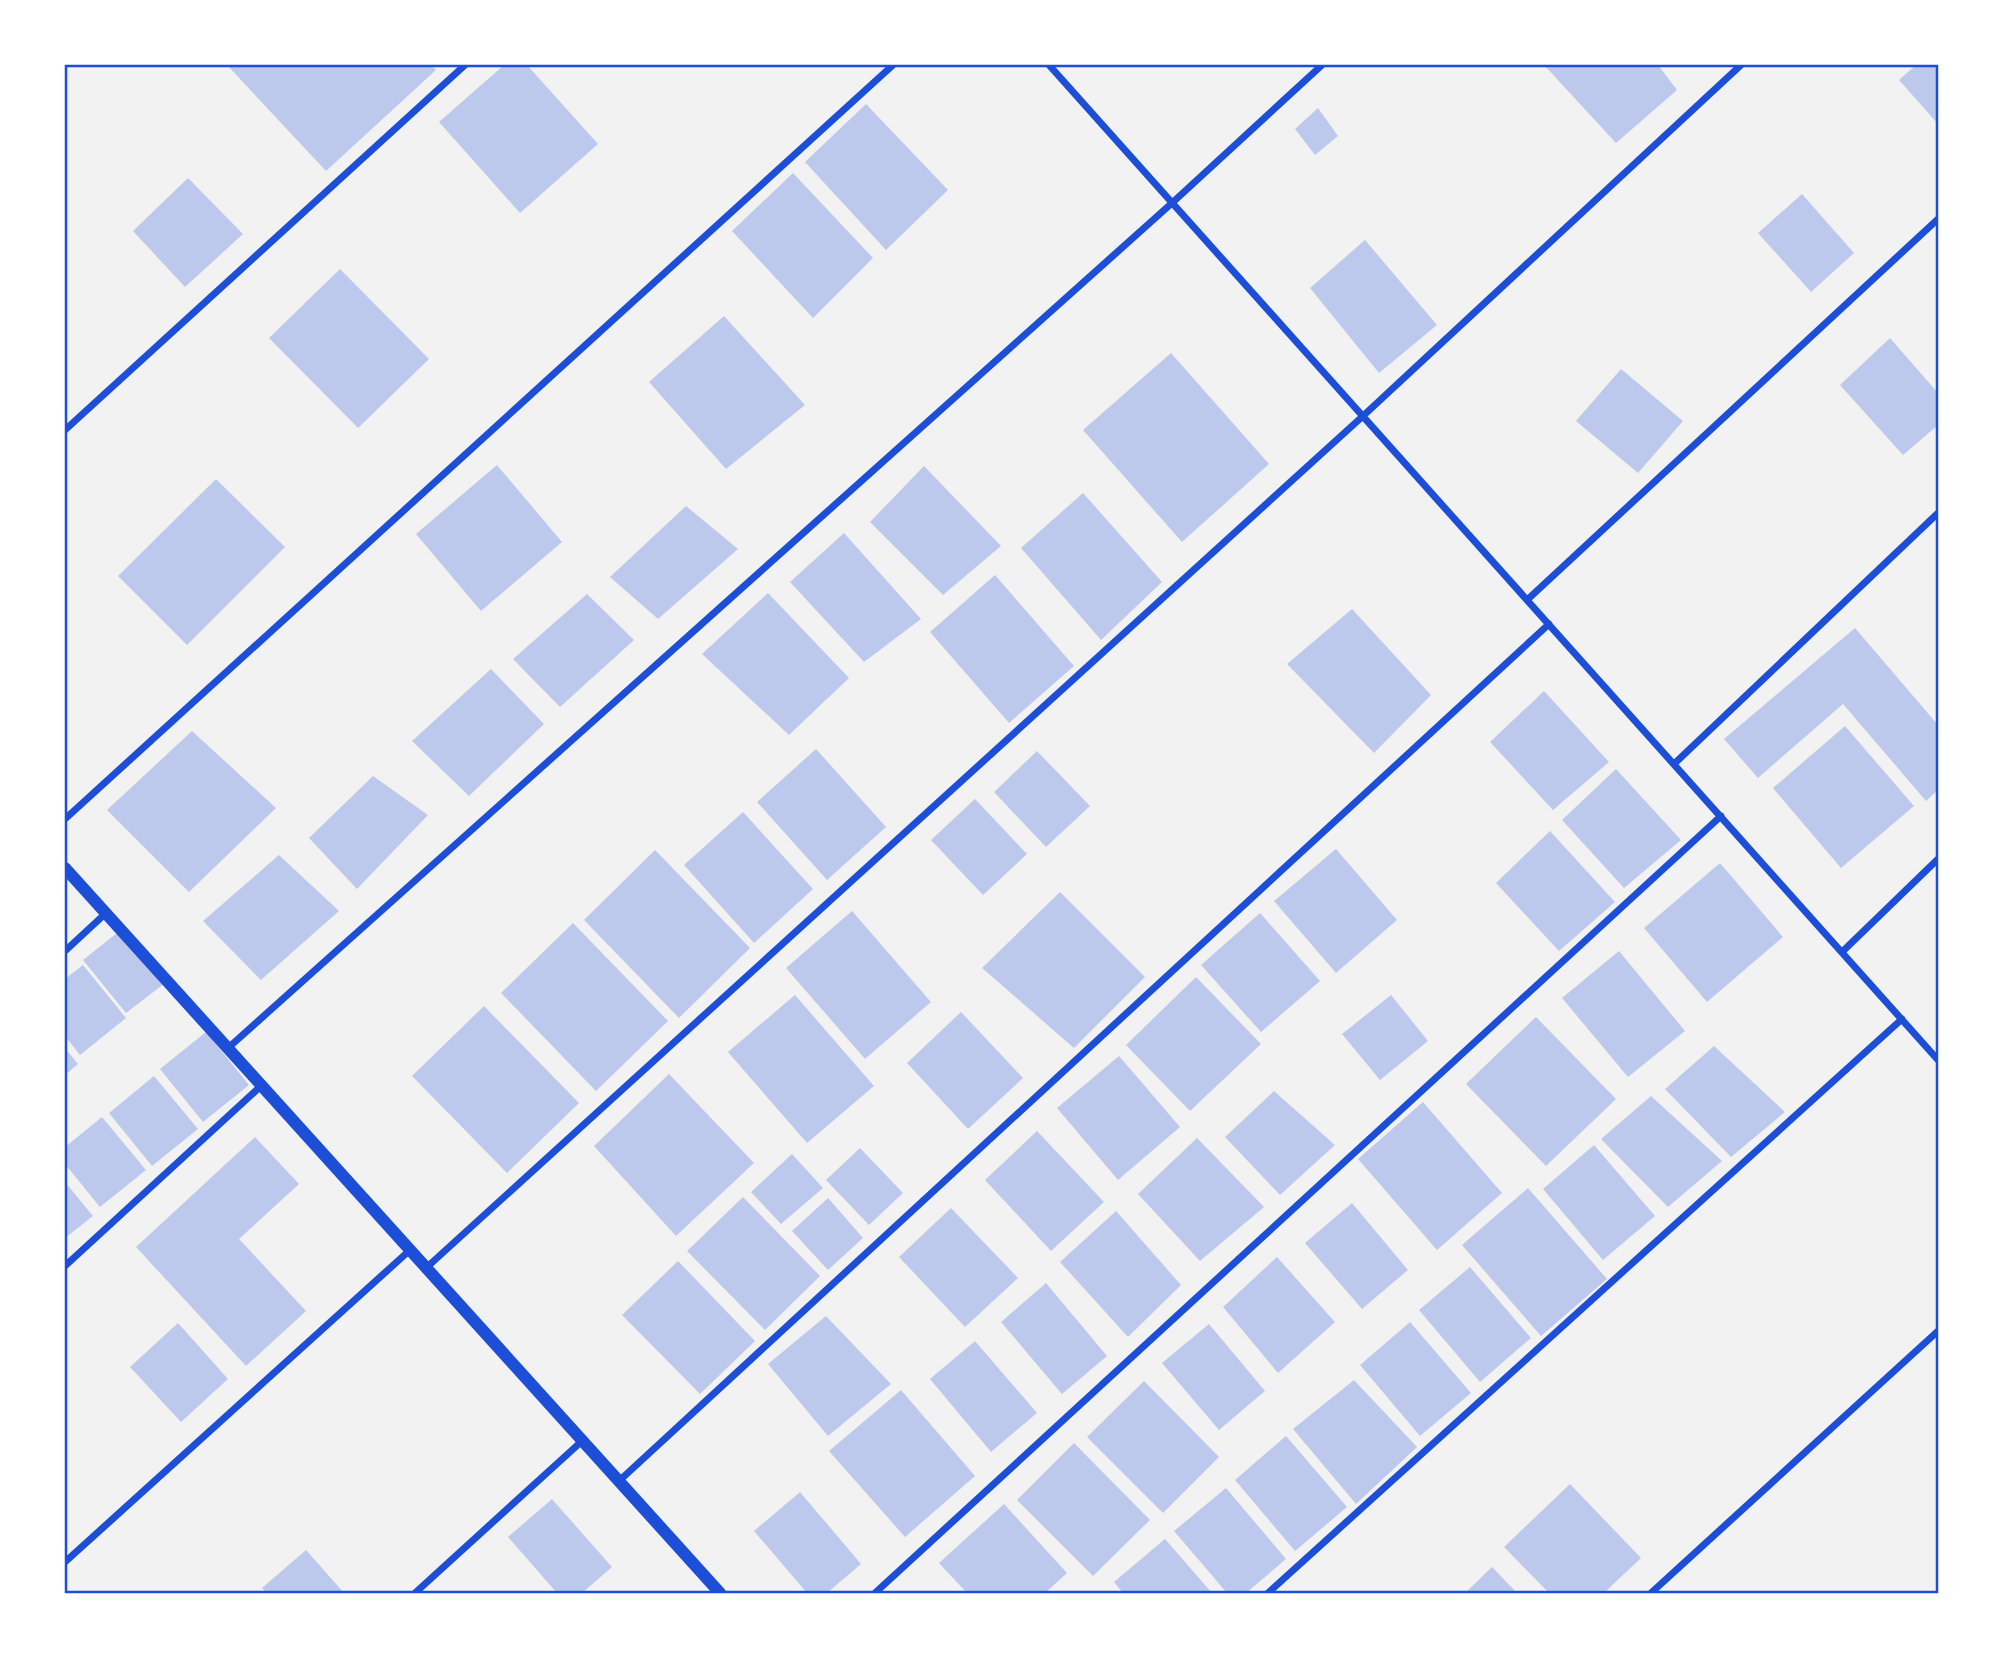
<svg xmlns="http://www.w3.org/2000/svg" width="2003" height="1658" viewBox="0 0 2003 1658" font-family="Ubuntu,sans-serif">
<rect width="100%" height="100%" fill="#f2f2f2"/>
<path fill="#bdc9ec" d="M227,65h204l5,5 -110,101z
M504,65h23l71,79 -78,69 -81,-91z
M1544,65h114l19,25 -61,53z
M1916,65h22v59l-39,-44z
M866,104l82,86 -62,60 -81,-88z
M1318,108l20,28 -23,19 -20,-26z
M793,173l80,85 -60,60 -81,-87z
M188,178l55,56 -58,53 -52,-56z
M1802,194l52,59 -43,39 -53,-59z
M1365,240l72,85 -58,48 -69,-85z
M340,269l89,90 -71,69 -89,-90z
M724,316l81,89 -79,64 -77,-87z
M1890,338l48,55v32l-35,30 -63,-70z
M1171,353l98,111 -87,78 -99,-112z
M1621,369l62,52 -45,52 -62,-52z
M497,465l65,77 -81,69 -65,-77z
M924,466l77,80 -58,49 -73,-73z
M216,479l69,68 -98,98 -69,-69z
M1083,493l79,89 -61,58 -80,-92z
M686,506l52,43 -80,70 -48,-42z
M844,533l77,86 -57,43 -74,-80z
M995,575l79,91 -65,57 -79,-91z
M768,593l81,85 -60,57 -87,-81z
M587,594l47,46 -74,67 -47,-48z
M1352,609l79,86 -57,58 -87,-89z
M1855,628l83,97v65l-12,11 -83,-97 -85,74 -34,-39z
M491,669l53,55 -75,72 -57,-55z
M1544,691l65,71 -56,48 -63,-68z
M1845,726l69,80 -73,62 -68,-80z
M192,731l84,77 -87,84 -82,-82z
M816,749l70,78 -59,53 -70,-78z
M1037,751l53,55 -44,41 -52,-55z
M1616,769l65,71 -57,48 -62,-68z
M373,776l55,39 -71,74 -48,-51z
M975,799l52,55 -44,41 -52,-55z
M743,812l70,77 -59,54 -70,-78z
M1550,831l65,71 -56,49 -63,-68z
M1336,849l61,71 -61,53 -62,-72z
M655,850l95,98 -71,70 -95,-98z
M279,855l60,56 -78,69 -58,-59z
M1720,863l63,74 -76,65 -63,-74z
M1060,892l85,85 -71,71 -92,-80z
M852,911l79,91 -66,57 -79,-91z
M1260,913l60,68 -59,51 -60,-67z
M573,923l95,98 -72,70 -95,-98z
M122,929l47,51 -43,33 -43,-53z
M1619,951l66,80 -57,46 -66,-79z
M83,965l43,53 -46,37 -15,-19v-57z
M1196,977l65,67 -71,67 -64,-66z
M795,995l79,91 -67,57 -79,-91z
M1391,995l37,46 -48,39 -38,-46z
M484,1006l95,97 -72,70 -95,-97z
M961,1012l62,66 -55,51 -61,-66z
M1536,1017l80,82 -70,67 -80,-82z
M206,1032l43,53 -46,37 -43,-53z
M1714,1046l71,66 -54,45 -66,-68z
M65,1048l13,16 -13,11z
M1119,1056l61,71 -62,53 -61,-72z
M669,1074l85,89 -78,73 -82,-90z
M154,1076l44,53 -46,37 -43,-53z
M1274,1091l61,54 -55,50 -55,-58z
M1651,1096l71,65 -54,46 -67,-68z
M1423,1102l79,91 -65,57 -79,-91z
M102,1117l44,53 -46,37 -35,-43v-17z
M1037,1131l67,71 -53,49 -66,-71z
M255,1137l44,47 -60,55 67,72 -60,55 -110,-119z
M1197,1138l67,69 -64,54 -62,-67z
M1594,1145l61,71 -52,44 -60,-71z
M860,1148l43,45 -34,32 -43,-45z
M792,1154l31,34 -42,36 -30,-32z
M65,1182l28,34 -28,22z
M1528,1188l79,91 -66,57 -79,-91z
M743,1197l77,79 -55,54 -78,-79z
M828,1198l35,40 -35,32 -36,-39z
M1352,1203l56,67 -46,39 -57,-66z
M951,1208l67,70 -53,49 -66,-70z
M1116,1211l65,74 -53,52 -68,-75z
M1277,1257l58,65 -57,51 -55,-66z
M678,1261l77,80 -55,53 -78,-79z
M1470,1267l61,71 -51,44 -61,-72z
M1046,1283l61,73 -45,38 -61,-72z
M826,1316l65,68 -63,52 -60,-72z
M1410,1322l61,71 -51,43 -60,-71z
M178,1323l50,56 -47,43 -51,-55z
M1209,1324l56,67 -46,39 -57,-67z
M975,1341l62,72 -46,39 -61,-73z
M1354,1380l63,67 -61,57 -63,-75z
M1144,1381l75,76 -56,56 -76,-76z
M901,1390l74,86 -70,61 -76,-86z
M1286,1436l61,71 -52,44 -60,-71z
M1074,1443l76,77 -57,56 -76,-76z
M1570,1484l71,74 -37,35h-55l-45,-46z
M1226,1488l60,71 -40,34h-19l-53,-62z
M800,1492l61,72 -34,29h-20l-53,-62z
M552,1499l60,68 -30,26h-25l-49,-56z
M1004,1504l63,69 -22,20h-78l-28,-30z
M1165,1539l47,54h-89l-9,-11z
M306,1550l38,43h-78l-4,-5z
M1492,1567l25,26h-52z"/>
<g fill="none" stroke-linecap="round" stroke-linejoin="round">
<path stroke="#1d4ed8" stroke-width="7" d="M1049,65l889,995
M65,430l400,-365
M1527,600l411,-381
M1674,764l264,-251
M65,819l828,-754
M65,951l41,-38
M1842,952l96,-93
M228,1048l944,-845 150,-138
M65,1266l196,-180
M426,1268l937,-852 378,-351
M619,1481l930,-857
M65,1562l345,-312
M415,1593l167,-152
M875,1593l846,-777
M1268,1593l634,-574
M1651,1593l287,-262"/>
<path stroke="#1d4ed8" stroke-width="12" d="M65,868l655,725"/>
</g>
<rect width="2003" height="1658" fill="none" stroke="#ffffff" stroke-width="133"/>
<rect x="66" y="66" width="1871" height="1526" fill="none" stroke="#1d4ed8" stroke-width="2.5"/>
</svg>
